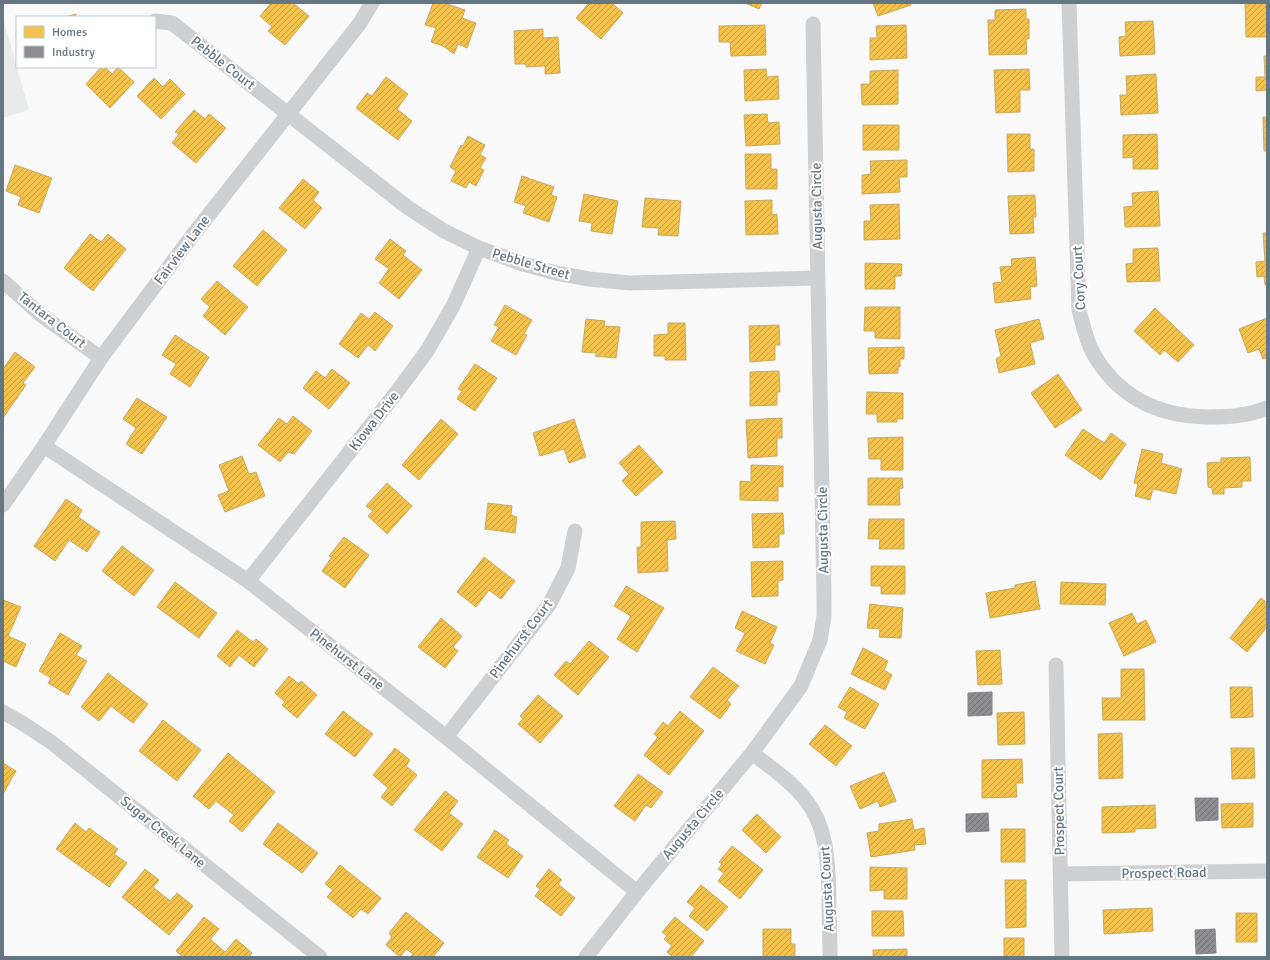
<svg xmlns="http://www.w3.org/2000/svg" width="1270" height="960" viewBox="0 0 1270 960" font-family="Signika,sans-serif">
<defs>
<pattern id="homes-hatch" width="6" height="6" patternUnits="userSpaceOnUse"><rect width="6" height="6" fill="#f2c14e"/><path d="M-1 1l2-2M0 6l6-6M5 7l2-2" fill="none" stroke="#c8a146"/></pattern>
<pattern id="industry-hatch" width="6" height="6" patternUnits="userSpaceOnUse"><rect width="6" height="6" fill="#8d8d92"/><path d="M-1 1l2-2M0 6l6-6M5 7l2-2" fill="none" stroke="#717277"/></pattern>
</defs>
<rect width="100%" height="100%" fill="#f9f9f9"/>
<path fill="#e8ebe6" d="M3,18l26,92 -26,8z"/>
<path fill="url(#homes-hatch)" stroke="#c8aa5e" d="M271,3h22l16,13 -24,29 -17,-14 4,-4 -12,-11z
M433,3h11l21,7 -3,8 14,5 -9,25 -9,-4 -4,10 -11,-8 -12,-4 5,-14 -11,-3z
M589,3h7l3,2 2,-2h11l11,10 -22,26 -25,-21z
M745,3h17l-3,6z
M873,3h37l1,2 -33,11z
M1245,3h22v34h-21z
M1026,9v10h3v20h-3l1,15 -38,1 -1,-35h7v-10z
M76,14v3h-11z
M1153,21l2,33 -35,2 -1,-19 7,-1 -1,-14z
M765,25l1,30 -35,1 -1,-14h-11v-16z
M906,25l1,33 -37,2v-22h7l-1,-12z
M543,29v9l15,-1 2,36 -15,1v-8l-19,1v-3h-11l-1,-33z
M1264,56h3v34l-11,1v-14h9z
M101,67h4l7,7 6,-7 16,15 -24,26 -24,-24z
M766,69l1,8 11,-1 1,23 -34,2 -1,-31z
M1029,69l1,21h-10v22l-24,1 -2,-43z
M898,70v34l-36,1 -1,-21h9v-13z
M1156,74l2,39 -37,2 -1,-20h7l-1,-19z
M386,77l22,17 -11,15 15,12 -14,19 -42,-32 11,-15 5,3z
M154,78l9,9 7,-8 15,15 -24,25 -24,-23z
M194,110l11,9 4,-5 17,14 -30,35 -24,-20 7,-9 -4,-2z
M767,114l1,9 11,-1 1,22 -34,2 -2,-31z
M1263,117h4v34h-3z
M863,125h36v25h-36z
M1007,134h23v15h4v22l-26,1z
M1157,134l1,35h-25v-12l-10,1v-23z
M468,136l17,9 -5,10 6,3 -6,10 4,2 -8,16 -7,-4 -3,6 -15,-7 5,-10 -6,-4 11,-22 2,1z
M745,154h26v15h6v20h-31z
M907,160v17h-8l1,15 -38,2v-19l9,-1 -1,-13z
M15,165l37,13 -13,35 -21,-8 3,-8 -15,-6z
M522,176l32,11 -3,8 6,2 -8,25 -26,-9 3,-7 -12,-4z
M303,179l16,13 -6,8 9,8 -17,21 -26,-21z
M1158,191l2,35 -35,1 -1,-20 9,-1 -1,-13z
M584,194l34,7 -6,33 -21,-3 1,-8 -13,-2z
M1035,195l1,22h-3l1,16 -24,1 -2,-38z
M645,198l36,3 -3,35 -20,-1 1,-7 -17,-1z
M772,200v15l5,-1 1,20 -32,1 -1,-34z
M899,204l1,35 -36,1v-19h7l-1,-16z
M263,230l24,20 -30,36 -24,-20z
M1263,233h4v52h-2l-1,-9 -7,1 -1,-15 9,-1z
M90,234l11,8 7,-8 18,15 -33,42 -29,-23z
M390,239l16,12 -3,4 19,15 -23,29 -20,-16 10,-14 -14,-10z
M1158,248l2,33 -33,1 -1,-18 7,-1v-14z
M1035,257l2,29 -7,1 1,12 -36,4 -2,-20 9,-1 -2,-15 12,-1 -1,-7z
M865,263l37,1 -1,12h-6v13h-30z
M217,281l31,26 -23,28 -22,-19 7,-9 -9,-8z
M505,305l27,15 -8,14 3,1 -11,20 -25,-14 8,-14 -5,-2z
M865,307h35v32l-25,-1v-7h-11z
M1155,308l39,37 -16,17 -14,-12 -4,5 -26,-24z
M375,312l18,14 -18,25 -7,-6 -10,13 -19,-14 22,-31 8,6z
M1267,318v40l-4,1 -4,-10 -11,4 -9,-24z
M586,319l19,2 -1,5 16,1 -4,31 -21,-2 2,-3 -15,-1z
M1039,319l5,20 -14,4 5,21 -36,9 -3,-14 5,-3 -6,-26z
M668,323h17l1,37h-21v-4h-11v-21l14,-1z
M779,325l1,20h-5v15l-25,2 -1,-36z
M175,335l34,22 -19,30 -20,-13 6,-10 -14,-9z
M904,347v12h-4v8l-2,-1v7l-29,1 -1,-26z
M15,352l20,15 -12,16 3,2 -23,33v-49z
M475,364l22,14 -22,33 -18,-12 5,-8 -4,-2z
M332,369l18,14 -21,26 -26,-21 13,-17 9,7z
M779,371l1,21h-3v13l-27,1v-34z
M1058,374l24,36 -27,18 -24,-35z
M867,392l36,1v26h-6v3h-20v-8h-11z
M137,398l30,19 -25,37 -16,-10 10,-16 -13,-9z
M293,416l19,15 -18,23 -6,-2 -8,10 -22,-17 21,-27 8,6z
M782,418v20h-5v18l-29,2 -2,-38z
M441,419l17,15 -39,46 -17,-15z
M574,419l12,38 -17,6 -5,-14 -24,7 -7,-23z
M1083,429l21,14 7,-10 15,11 -25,36 -36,-25z
M903,437v33h-22v-11h-12l-1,-21z
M639,445l24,27 -27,24 -14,-15 7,-7 -10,-11z
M1142,449l21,5 -2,9 21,6 -6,25 -23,-5 -3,11 -15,-4 3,-12 -4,-1z
M242,456l7,18 7,-2 9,24 -40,16 -7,-17 11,-4 -10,-26z
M1250,457l1,24h-9v6l-18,1v6h-11l-1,-6 -4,-1 -1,-24 14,-1v-4z
M751,465l32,1v21l-5,-1v15l-38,-1v-19l11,1z
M868,478h34l1,10 -4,1 1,16h-32z
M387,483l25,23 -25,28 -19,-18 5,-5 -7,-5z
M66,499l16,11 -4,7 22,15 -13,20 -18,-12 -14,21 -21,-15z
M488,503l24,3 -1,9 6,2 -2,16 -30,-4z
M783,513l1,21h-5v13l-26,1 -1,-34z
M869,519h35v30h-25l1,-10h-12z
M675,521l1,18 -9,1 1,31 -30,2 -1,-26h4v-25z
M344,537l25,18 -24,33 -23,-17 10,-14 -3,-1z
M122,546l32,24 -20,26 -32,-25z
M484,557l31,24 -14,18 -12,-9 -13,17 -19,-15z
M783,561v19l-5,1v15l-26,1 -1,-35z
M871,566h34v28h-24v-8h-10z
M1035,581l5,28 -50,9 -4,-25 29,-5v-3z
M175,582l42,31 -18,25 -42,-31z
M1061,582l45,2 -1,21 -45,-1z
M626,586l38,22 -27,44 -20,-13 14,-23 -17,-10z
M1261,598l6,5v24l-20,25 -17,-14z
M3,600l18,7 -13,29 18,8 -10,23 -13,-6z
M870,604l33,4 -2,30 -22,-1 1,-8 -13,-1z
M742,611l35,16 -7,16 4,2 -9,19 -29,-13 9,-18 -10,-5z
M1132,613l5,11 9,-4 10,22 -32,14 -15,-33z
M441,618l21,18 -9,11 5,4 -13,17 -27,-21z
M237,630l16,12 3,-3 12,10 -14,18 -15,-12 -9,12 -13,-11z
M60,633l22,13 -6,9 11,6 -19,34 -20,-12 3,-5 -12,-7z
M589,641l20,16 -31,38 -24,-20 12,-14 4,3z
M863,648l25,13 -4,9 8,5 -7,15 -34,-16z
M1000,650l2,34 -24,1 -2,-34z
M713,667l26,19 -12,14 4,4 -11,15 -30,-22z
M1121,669h23l1,51h-42l-1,-22h19z
M108,673l40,31 -15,19 -22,-17 -12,15 -18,-14z
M289,676l10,8 2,-3 16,14 -20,23 -15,-13 3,-3 -10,-9z
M850,687l29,17 -14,25 -21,-11 3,-6 -9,-5z
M1230,687h22l1,30 -22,1z
M538,695l25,21 -23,27 -22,-19 5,-5 -3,-3z
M343,711l30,23 -18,23 -30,-23z
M680,711l24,20 -35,44 -25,-20 14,-18 -4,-3 9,-12 5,4z
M1024,712l1,32 -27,1 -1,-32z
M163,720l38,30 -24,31 -38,-30z
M825,725l27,21 -16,20 -27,-22z
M1122,733l1,45 -24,1 -1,-45z
M395,748l15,12 -4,6 11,9 -25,31 -11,-9 7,-9 -15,-13z
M1231,748h23l1,30 -23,1z
M228,753l47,39 -33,40 -13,-11 5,-6 -18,-14 -7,8 -16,-13z
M1022,759l1,24h-7l1,14 -35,1v-38z
M3,763l13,8 -13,23z
M884,772l12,29 -16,6 -2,-6 -18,8 -10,-23z
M638,774l25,18 -12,16 -5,-3 -11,16 -21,-15z
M445,791l13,10 -9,12 14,11 -21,27 -28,-21z
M1253,803v24l-31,1 -1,-24z
M1155,805l1,23 -21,1v3l-33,1v-26z
M757,814l24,23 -15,16 -24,-23z
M912,819l2,11 10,-2 2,16 -12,1 1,5 -44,7 -4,-24 12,-2v-7z
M75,823l11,9 3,-4 29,21 -4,5 13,9 -18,24 -53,-38z
M278,823l40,30 -16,20 -39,-29z
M1001,829h24v33h-24z
M495,830l14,10 -3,4 17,12 -15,22 -31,-21z
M732,846l31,24 -23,29 -22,-18 6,-8 -6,-4 4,-5 -3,-2z
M340,865l41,33 -13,16 -7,-5 -8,9 -26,-21 6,-7 -8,-6z
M870,867l37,1v31h-23v-9l-14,1z
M145,869l14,11 -6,7 17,14 7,-8 16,13 -24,29 -47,-38z
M549,869l13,11 -4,4 17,14 -14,18 -26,-20 5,-7 -4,-3z
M1005,880h21v47l-20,1z
M701,885l27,22 -21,24 -18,-15 6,-8 -8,-6z
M1152,908l1,23 -49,3 -1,-24z
M872,911h31l1,25h-32z
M406,912l38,31 -11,14h-23l3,-3 -7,-5 -6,8 -14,-12 6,-8 -3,-4z
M1236,913h21v29h-21z
M204,917l15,12 -9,10 15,13 11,-13 16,14 -3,4h-66l-7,-6z
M675,917l29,24 -13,16h-18l-6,-5 5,-6 -8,-7 3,-3 -5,-4z
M763,929h28v15h4v13h-32z
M1004,938h20v19h-20z
M907,949v8h-34v-7z"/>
<path fill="url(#industry-hatch)" stroke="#81868e" d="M992,692v23l-24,1v-23z
M1195,798h23v22l-22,1z
M988,813l1,18 -23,1v-18z
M1215,929l1,24 -20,1 -1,-24z"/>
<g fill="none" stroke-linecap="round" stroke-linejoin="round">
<path stroke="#cecfd0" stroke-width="15" d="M1069,3l10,307c4,15 7,30 14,43 25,44 65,63 114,64 21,0 41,-1 60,-9
M155,21l17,2 235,184 37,24 35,17 41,15 36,10 33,6 41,4 188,-5
M3,281l38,34 60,43
M44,446l204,135 198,156 191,155
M3,505l41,-59 57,-88 91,-122 168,-213 12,-20
M248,581l148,-188 31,-42 26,-45 26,-58
M1056,665l6,292
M3,712l19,11 29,19 269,215
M446,737l103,-132 19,-37 7,-37
M752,753c18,14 39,28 53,46 23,28 23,66 24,100 0,19 1,39 1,58
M1060,874l207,-3
M586,957l51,-65 115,-139 49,-67 19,-46 4,-24v-21l-11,-571"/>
</g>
<g text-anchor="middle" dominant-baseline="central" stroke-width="4" stroke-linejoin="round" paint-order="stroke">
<g font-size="14" fill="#657683" stroke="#fff">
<text transform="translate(223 63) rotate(38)">Pebble Court</text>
<text transform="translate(817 206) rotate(-91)">Augusta Circle</text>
<text transform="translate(182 250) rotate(-53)">Fairview Lane</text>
<text transform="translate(531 264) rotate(16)">Pebble Street</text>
<text transform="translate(1079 278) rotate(-93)">Cory Court</text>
<text transform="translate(52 320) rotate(38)">Tantara Court</text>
<text transform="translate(374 421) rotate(-52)">Kiowa Drive</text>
<text transform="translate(823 530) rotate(-91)">Augusta Circle</text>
<text transform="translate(521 639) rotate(-53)">Pinehurst Court</text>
<text transform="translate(347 659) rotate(38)">Pinehurst Lane</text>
<text transform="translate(1059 811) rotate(-91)">Prospect Court</text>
<text transform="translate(693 824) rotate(-50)">Augusta Circle</text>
<text transform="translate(163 832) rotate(39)">Sugar Creek Lane</text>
<text transform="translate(1164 873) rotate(-1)">Prospect Road</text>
<text transform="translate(827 889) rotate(-93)">Augusta Court</text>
</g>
</g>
<rect width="1270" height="960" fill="none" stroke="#657683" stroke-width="8"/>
<rect x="16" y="16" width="140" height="52" fill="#ffffff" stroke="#c1c8cd"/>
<rect x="24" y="26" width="20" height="12" fill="#f2c14e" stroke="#c1c8cd"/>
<text x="52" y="36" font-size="12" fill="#657683">Homes</text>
<rect x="24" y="46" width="20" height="12" fill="#8d8d92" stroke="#c1c8cd"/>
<text x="52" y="56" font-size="12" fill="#657683">Industry</text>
</svg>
